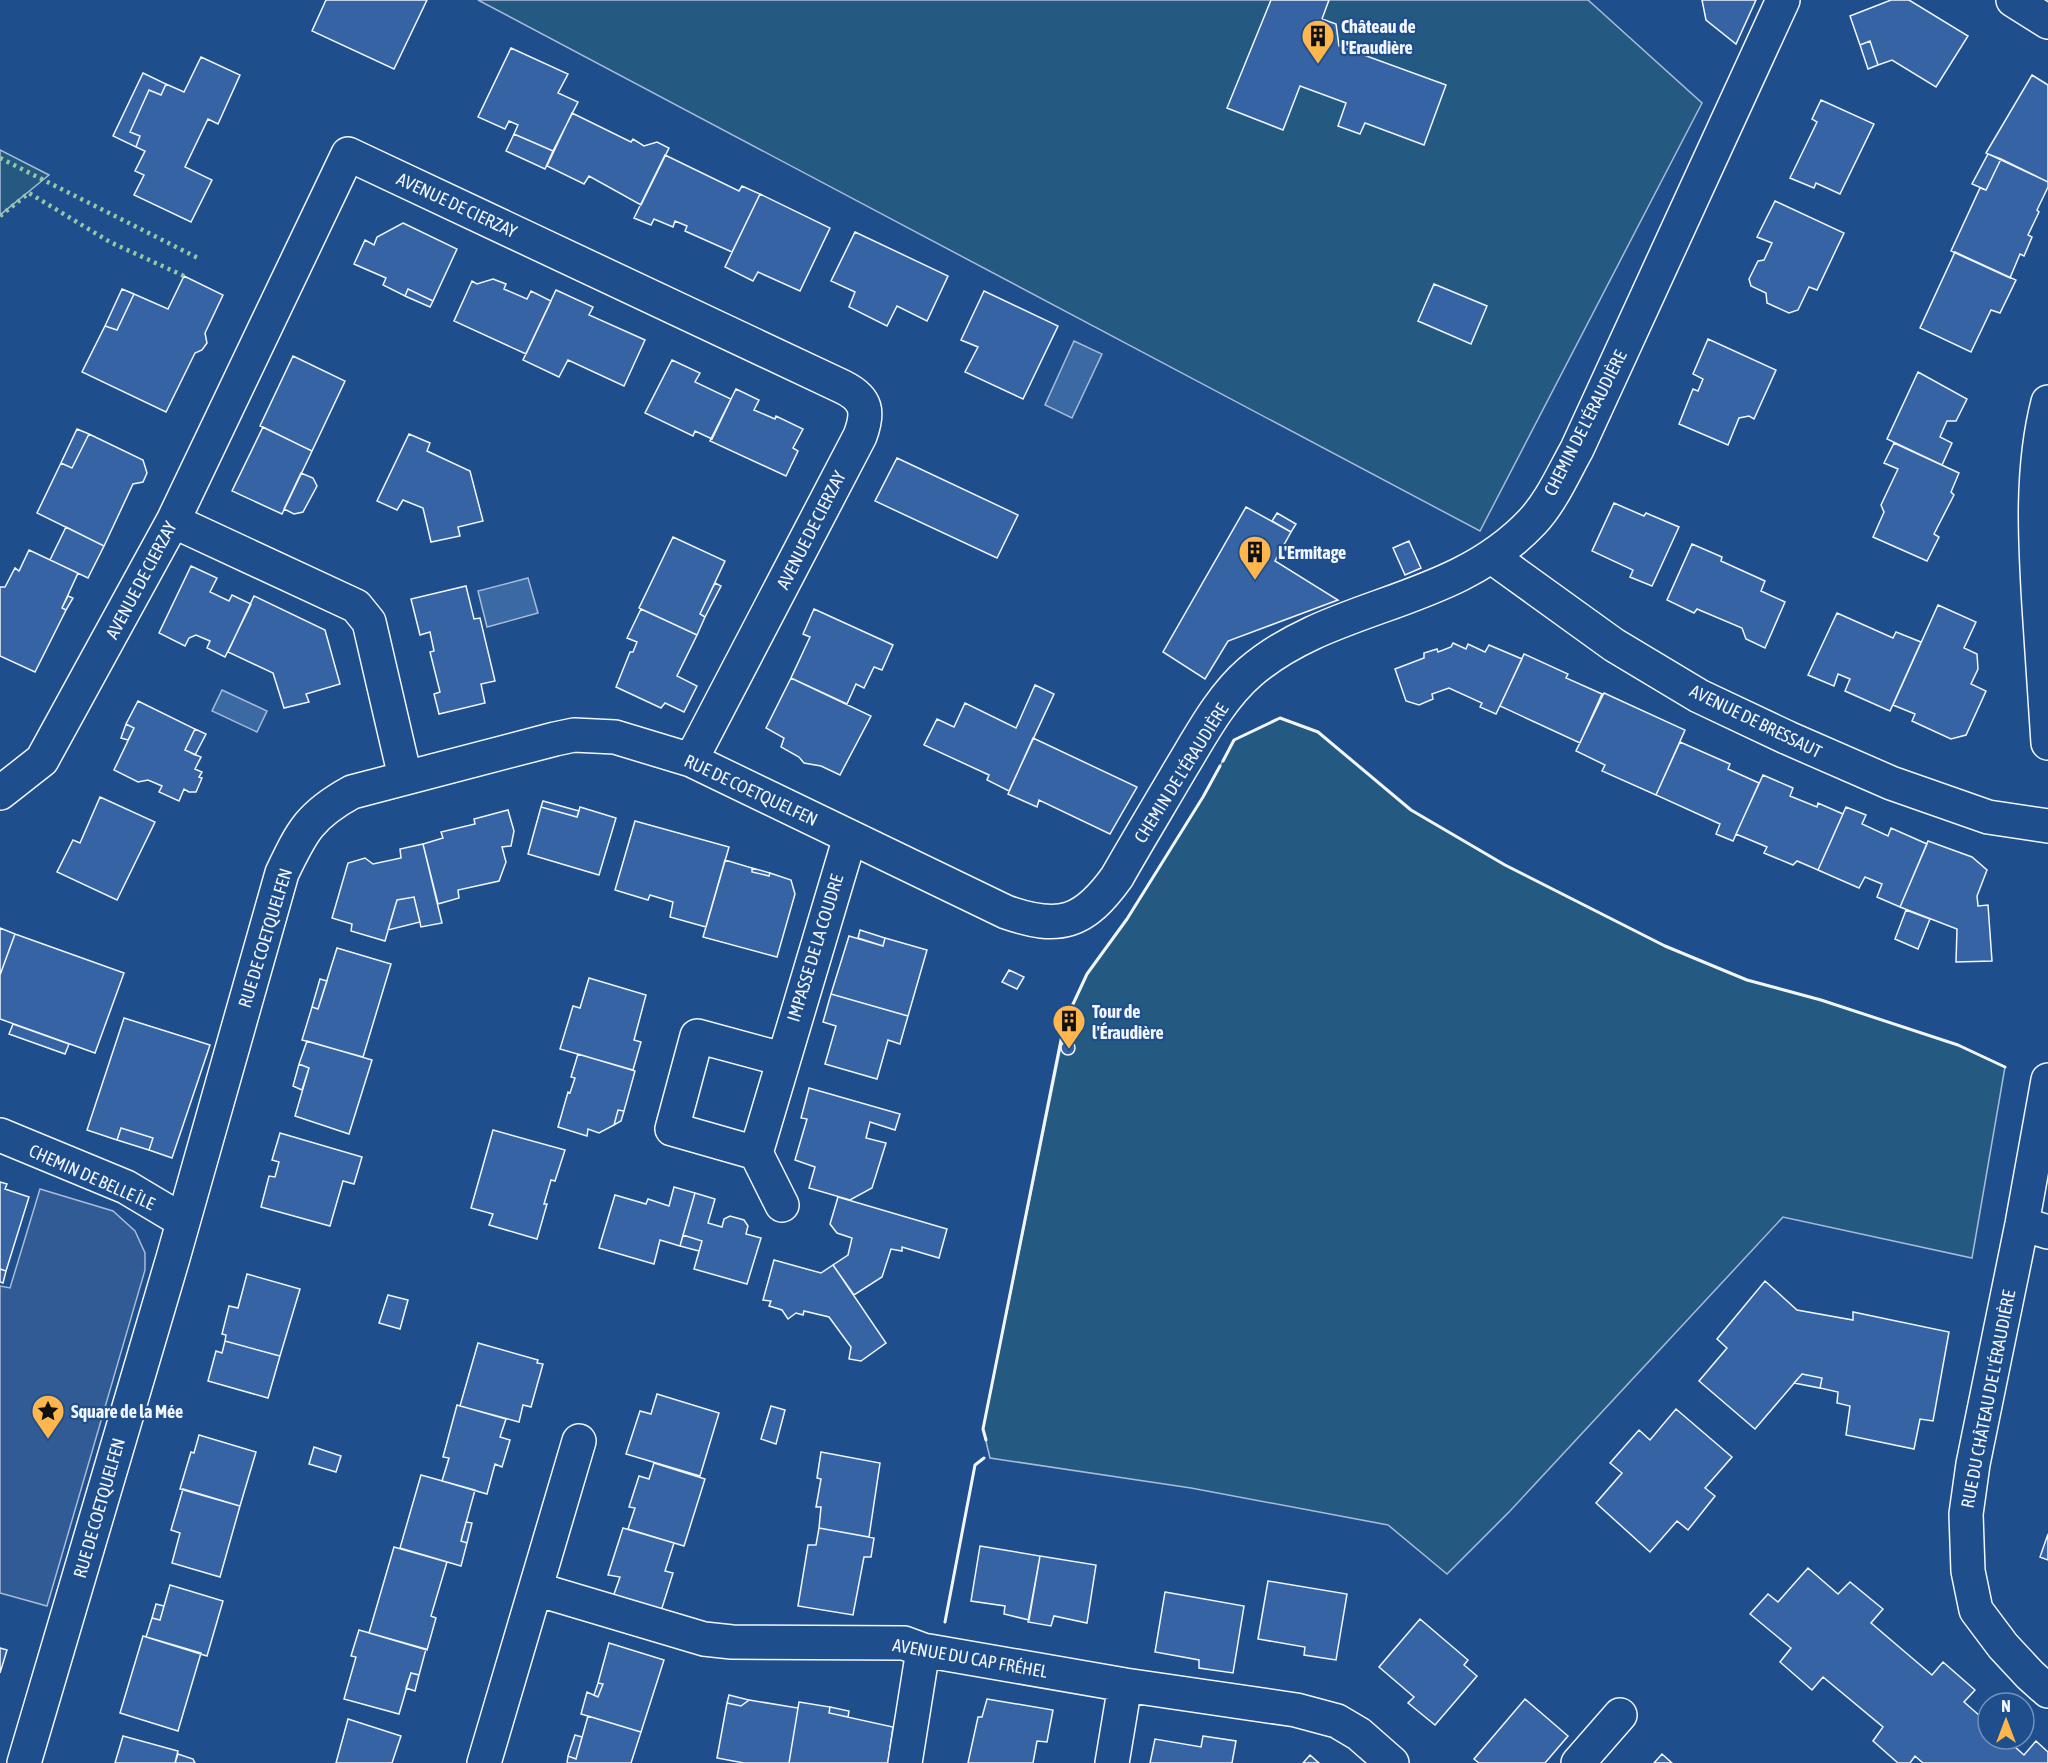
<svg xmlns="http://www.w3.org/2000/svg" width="2048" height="1763" viewBox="0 0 2048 1763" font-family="'Asap Condensed',sans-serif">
<rect width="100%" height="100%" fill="#1f4e8c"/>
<path fill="#245a82" stroke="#a8bbd7" stroke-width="1.5" d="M478,0h1110l114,103 -222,428z
M0,150l49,25 -49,40z
M1280,718l38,14 93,78 94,55 160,81 82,34 74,20 137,45 47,22 -33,191 -189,-41 -273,294 -63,63 -59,-49 -197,-37 -201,-30 -7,-29 84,-412 20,-43 40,-55 76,-122 31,-57z"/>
<path fill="#305b95" stroke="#a8bbd7" stroke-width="1.5" d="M40,1189l73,22 22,20 10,22v17l-98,336 -47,-13v-307l10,2z"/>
<path fill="#3b69a3" stroke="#a8bbd7" stroke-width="1.5" d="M1074,341l28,13 -30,64 -27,-13z
M528,578l10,35 -51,14 -9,-36z
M222,690l45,21 -10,21 -45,-21z"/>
<path fill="#3563a3" stroke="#f2f6ff" stroke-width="1.5" d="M326,0h101l-33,69 -82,-38z
M1271,0h58l-7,19 14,5 3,22 107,39 -22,60 -59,-22 -5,11 -22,-8 8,-23 -46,-17 -17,44 -56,-22z
M1702,0h54l-20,44 -30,-24z
M1891,0h18l59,36 -32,51 -44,-27 -14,5 -8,-24 -10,4 -10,-29z
M1870,41l8,24 -10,4 -8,-24z
M511,48l57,26 -10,19 20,9 -25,49 -39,-17 4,-9 -9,-4 -4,8 -27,-12z
M201,57l39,18 -22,49 -10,-5 -23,48 27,13 -21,42 -57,-27 10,-20 -9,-4 10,-20 -9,-4 4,-11 -10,-4 19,-42 12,5 5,-11 18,8z
M143,73l23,11 -5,11 -12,-5 -19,42 10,4 -4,11 -23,-11z
M2032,75l16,10v97l-62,-29z
M1821,100l53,24 -34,70 -24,-11 -2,5 -24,-10 27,-56 -5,-3z
M572,113l59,29 2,-3 11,7 13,-4 12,6 -28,57 -52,-29 -5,8 -37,-18z
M514,134l39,17 -8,18 -39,-18z
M1988,154l13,5 -15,31 -14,-6z
M665,155l74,36 3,-5 18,8 -28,58 -47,-21 2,-5 -12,-5 -2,6 -19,-8 -3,6 -17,-7z
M2001,159l47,23v5l-11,23 2,2 -11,23 4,2 -8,19 -4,-2 -10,24 -59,-27 29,-63 6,2z
M760,194l70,34 -30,63 -42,-19 -5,9 -28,-14z
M1775,201l69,32 -27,57 -8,-3 -11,23 -9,3 -22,-10 -1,-10 -15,-7 -2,-7 9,-18 6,-1 8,-17 -15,-6z
M403,223l54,26 -24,52 -25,-12 -3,7 -22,-11 3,-7 -32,-14 11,-24 9,5 3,-8z
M855,232l93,44 -21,45 -30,-15 -10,20 -38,-19 6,-15 -24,-11z
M1955,252l61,28 -16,33 -9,-3 -20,42 -51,-24z
M184,276l39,19 -18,38 2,10 -5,7 -7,3 -29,59 -84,-40 23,-46 12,4 17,-36 34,15z
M493,279l13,5 -2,5 23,10 4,-8 20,10 -25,53 -72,-33 18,-40 5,3z
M1434,284l53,22 -16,38 -53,-23z
M122,289l12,5 -17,36 -12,-4z
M408,289l25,12 -3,6 -25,-11z
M556,290l37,17 -4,8 56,25 -21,46 -56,-26 -9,17 -36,-17z
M984,291l74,35 -35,73 -58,-27 13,-25 -17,-7z
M1708,339l68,31 -22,49 -5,-3 -10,2 -11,27 -49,-21 14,-35 5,2 5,-12 -10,-5z
M293,356l52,25 -33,70 -52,-25z
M672,360l28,13 -5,9 36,17 -19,40 -17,-8 -2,5 -48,-23z
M1918,372l49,27 -11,22h-9l-7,16 12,6 -10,22 -55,-26z
M736,389l23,11 -5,10 21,9 1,-3 27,13 -10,19 5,3 -12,25 -76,-35z
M263,427l49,24 -30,63 -50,-23z
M77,429l12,5 -17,34 -11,-5z
M89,434l54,26 4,13 -4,9 -10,2 -29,62 -67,-33 24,-50 11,5z
M409,434l21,9 -3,8 43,20 13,50 -25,6 2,9 -29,6 -8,-34 -20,-8 -6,10 -20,-9z
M1894,443l65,30 -8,19 3,3 -20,39 5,3 -12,24 -54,-24 11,-25 -3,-7 17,-36 -14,-6z
M897,458l121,57 -21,43 -122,-57z
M301,473l12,5 4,8 -14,26 -9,2 -10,-5z
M1614,503l30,13 2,-3 33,14 -27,59 -22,-9 3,-7 -41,-19z
M1246,507l45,25 -16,29 63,39 -110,41 -23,38 -42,-27z
M1277,513l19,11 -5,8 -19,-11z
M66,527l38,19 -16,32 -38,-18z
M673,537l52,24 -25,53 5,3 -8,18 -58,-27z
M1409,541l12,27 -16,7 -12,-27z
M1692,544l30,13 -1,4 44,20 -4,10 24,11 -20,46 -19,-9 -4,-11 -45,-19 -3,4 -27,-13z
M29,550l49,23 -16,35 4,2 -31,62 -35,-16v-69h5l10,-19 4,3z
M191,566l26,12 -7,14 19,9 3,-6 19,9 -26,53 -18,-9 3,-7 -14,-6 -7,3 -4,8 -26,-13z
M715,583l6,3 -16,31 -5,-3z
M466,586l8,33 6,-1 15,63 -14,3 4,19 -46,11 -5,-20 6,-2 -10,-40 4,-1 -4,-19 -10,3 -9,-36z
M68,596l5,2 -7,12 -4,-2z
M254,596l71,34 15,54 -34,10 3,8 -25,6 -11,-35 -45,-21z
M1938,605l38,17 -12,26 13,6 1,15 -7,15 15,7 -20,44 -15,4 -39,-18 3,-7 -22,-9z
M641,609l56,26 -20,41 20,10 -13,26 -19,-9 -4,5 -45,-21 14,-35h3l4,-10 -10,-4z
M814,609l79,36 -11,25 -8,-3 -10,21 -8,-4 -9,20 -56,-26 19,-41 -7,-3z
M1837,613l56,25 3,-6 25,10 -31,69 -45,-20 5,-12 -12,-5 -4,12 -26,-11z
M1453,643l13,6 2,-5 17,8 4,-7 33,14 -26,55 -16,-7 2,-4 -33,-15 -17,6 1,5 -14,6 -13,-4 -11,-32 29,-11v-5l13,-4 1,3 13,-5z
M1524,654l44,20 -2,4 36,16 -22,49 -80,-37z
M791,678l80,38 -31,59 -19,-9 -17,-3 -5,-6 -18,-10 3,-9 -18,-10z
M1035,685l19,9 -45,97 -22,-11 2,-5 -65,-30 13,-26 17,8 11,-24 51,25z
M1604,693l81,37 -29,65 -54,-24 3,-6 -29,-14z
M138,701l57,28 -10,21 16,7 -6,12 7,3 -3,5 3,1 -6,14h-7l-5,-3 -5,12 -20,-9 3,-6 -14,-6 -10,2 -24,-12 20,-42 -8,-4z
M126,724l8,4 -6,12 -7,-2z
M195,729l11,5 -11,21 -10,-5z
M1033,738l104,49 -27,47 -71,-34 -2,7 -29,-13z
M1680,742l50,22 -2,5 31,14 -26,58 -17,-7 4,-10 -64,-29z
M1763,775l30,13 -3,8 27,11 1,-4 25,11 -25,56 -21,-9 -4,4 -29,-12 3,-6 -31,-13z
M100,797l55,25 -38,78 -60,-28 16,-32 7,3z
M543,801l36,10 -2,6 -36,-10z
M541,807l36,10 3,-10 36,11 -17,57 -71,-21z
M1846,807l20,8 -4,9 26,12 3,-8 36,16 -27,63 -23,-10 5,-13 -17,-7 -6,11 -41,-18z
M508,810l6,21 -3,15 -9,1 4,15 -7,19 -41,9 1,8 -21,6 -15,-60 20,-6 -2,-6 34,-8 -1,-5z
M635,821l94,26 -23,80 -36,-10 3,-15 -23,-7 -2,5 -33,-10z
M1928,841l44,16 15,13 -10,26 1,10 10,-1 4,56 -36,1 1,-33 -57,-22z
M423,844l19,79 -21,4 -7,-30 -17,3 -12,41 -34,-10 1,-7 -20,-6 16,-55 17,-5 8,6 28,-6 -1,-9z
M725,860l27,8v4l17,4 1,-3 21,7 4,14 -18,63 -74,-20z
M752,868l18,5 -1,3 -17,-4z
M414,897l6,25 -32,8 9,-30z
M1906,910l24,9 -12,30 -23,-10z
M0,928l15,6 -15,41z
M860,930l25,8 -2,8 -25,-8z
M15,934l109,39 -29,80 -95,-34v-44z
M849,936l34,10 2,-8 42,12 -19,66 -77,-22z
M337,948l54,16 -28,93 -61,-17 10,-33 6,2z
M1009,970l15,7 -7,12 -15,-7z
M589,978l57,17 -12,45 7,2 -8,28 -73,-21 13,-43 7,2z
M320,979l7,2 -9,28 -6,-2z
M831,994l77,22 -8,28 -12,-4 -11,39 -52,-15 11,-38 -13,-4z
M124,1018l86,27 -38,113 -23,-8 4,-12 -32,-10 -4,12 -30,-10z
M13,1024l56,20 -4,10 -56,-20z
M1061 1048a7 7 0 1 1 14 0a7 7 0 1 1-14 0Z
M307,1041l65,19 -23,74 -54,-18 14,-48 -10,-4z
M578,1054l57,17 -11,40 -6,-1 -4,15 -15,8 -11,-4 -1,7 -29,-9 10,-35 2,1 5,-15 -4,-1z
M299,1064l10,4 -7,22 -9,-4z
M809,1088l91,26 -5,16 -25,-8 -4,16 20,5 -14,45 -22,12 -41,-12 6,-21 -20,-7 12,-41 -6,-1z
M618,1110l6,1 -3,10 -7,4z
M121,1128l32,10 -4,12 -32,-10z
M493,1130l72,20 -10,31 -4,-1 -7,24h3l-10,35 -48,-14 4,-11 -22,-6z
M280,1133l82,24 -8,27 -11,-3 -13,45 -69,-19 8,-31 6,1 4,-15 -7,-2z
M0,1182l7,2 -2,5 24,8 -23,74 -6,-2z
M674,1187l21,6 -15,53 -20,-6 -6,24 -55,-16 16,-53 31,9 2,-5 21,7z
M695,1193l20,6 -7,24 14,4 2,-8 6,-3 14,4 4,6 -2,8 15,4 -14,46 -53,-15 8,-28 -19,-6z
M838,1197l109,32 -8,29 -37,-11v4l-11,-2 -9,28 -28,18 -21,-30 15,-10 4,-17 -15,-5 -7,-9z
M683,1235l19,6 -3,10 -19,-5z
M774,1260l47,13 12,-8 53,78 -25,18 -12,-2 2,-12 -22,-30 -25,-6 -1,4 -7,-2 -8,6 -6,-9 -13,-4 2,-5 -8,-1z
M0,1269l6,2 -3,12 -3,-1z
M247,1274l53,15 -20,67 -55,-15 1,-6 -4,-1 7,-28 9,2z
M1765,1281l32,29 56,10v-8l96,20 -16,89 -13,-2 -6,30 -68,-14 4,-29 -13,-3 1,-11 -18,-4 2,-10 -20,-4 -47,55 -56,-48 28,-33 -10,-9z
M388,1295l20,5 -8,29 -21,-6z
M225,1341l55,15 -12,42 -60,-17 8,-30 6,2z
M478,1343l60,17 -1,3 6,1 -12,43 -8,-2 -4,17 -59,-16z
M1802,1374l20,4 -2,10 -26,-5z
M657,1394l62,19 -19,63 -74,-22 14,-43 11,3z
M457,1405l49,14 -6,18 10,3 -8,27 -7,-3 -8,30 -45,-13 7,-23 -6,-1z
M771,1406l14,4 -9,34 -15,-5z
M1676,1409l56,48 -27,31 10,8 -27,34 -11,-9 -27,31 -54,-49 26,-30 -12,-10 29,-33 11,10z
M199,1435l57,17 -16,54 -60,-17 11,-37 3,1z
M314,1447l27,9 -5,16 -27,-8z
M821,1452l59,11 -11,74 -50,-9 2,-21h-5l5,-28 -4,-1z
M654,1463l51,16 -21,67 -56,-17 7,-21 -6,-1 10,-31 10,3z
M421,1475l54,15 -14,51 6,2 -6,23 -61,-18z
M183,1489l57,17 -20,71 -48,-14 8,-30 -9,-3z
M466,1522l6,1 -5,20 -6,-2z
M623,1528l51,15 -9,28 8,2 -12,38 -48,-14 7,-20 -12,-2z
M819,1528l55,10 -3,19h-7l-11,58 -55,-9 10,-61h8z
M2048,1534v26l-8,-3z
M980,1546l60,10 -11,64 -25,-6 1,-8 -34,-5z
M394,1547l53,15 -16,54 5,2 -9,32 -58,-17z
M1040,1556l56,9 -9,58 -33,-7 -3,10 -23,-4z
M1808,1568l30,26 12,-12 33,27 -12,14 61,52 11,-13 32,28 -11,12 24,21v16h18l18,16 12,-14 12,11v11h-125l-8,-7 -5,7h-12l-25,-22 10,-14 -60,-50 -11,13 -32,-28 11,-14 -41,-34 18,-20 10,8z
M1268,1581l79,13 -11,66 -32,-5 1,-8 -47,-8z
M170,1585l53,16 -16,55 -61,-19 6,-19 8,2z
M1165,1592l79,14 -11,67 -34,-5v-8l-44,-8z
M156,1604l8,2 -4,14 -8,-2z
M1420,1619l48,41 -4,5 13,11 -42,49 -27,-22 6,-6 -35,-30z
M359,1630l67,19 -7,26 -8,-2 -12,41 -55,-15 12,-42 -5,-1z
M143,1636l58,17 -23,78 -58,-18z
M609,1643l55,17 -23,72 -60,-18 6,-22 11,5 5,-13 -5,-1z
M0,1648l7,2 -7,23z
M411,1673l8,2 -4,16 -9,-3z
M598,1683l5,1 -5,13 -4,-2z
M729,1695l20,5 -8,6 -14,-3z
M987,1699l66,11 -6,32 -10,-1 -4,22h-65l10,-46h4z
M1525,1699l43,37 -23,27h-66l-5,-4z
M749,1700l49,8 -9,55h-45l-27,-5 10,-55 14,3z
M799,1702l31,5 -1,6 64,14 -5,36h-99z
M830,1707l19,4 -1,6 -19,-4z
M588,1716l53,16 -10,31h-64l1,-7 8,3z
M348,1719l53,17 -9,27h-56z
M575,1735l7,2 -6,22 -8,-3z
M123,1736l55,15 -3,12h-60z
M1203,1736l33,5 -4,22h-82l5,-24 46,8z
M178,1754l15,5 2,4h-20z
M1662,1754l10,9h-18z
M1310,1755l9,8h-16z"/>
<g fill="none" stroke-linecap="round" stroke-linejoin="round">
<g stroke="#f2f6ff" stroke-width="36">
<path id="minor" d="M2013,0l35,22
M2048,402c-17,66 -13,137 -9,204 3,46 6,92 9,137
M173,521l183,85 13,16 36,155
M1492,557l122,88 85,51 89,42 103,45 97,34 60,9
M0,793l42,-33 131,-239 175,-367 495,233c24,12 26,25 17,49l-169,324
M2048,1080l-26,144 -49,240 -7,50 2,57 8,39 27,36 27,29 18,16
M0,1135l126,52 57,34
M756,1153l-84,-24 25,-93 85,23
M782,1205l-26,-52 94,-316
M2022,1224l26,8
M536,1589l168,50 28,3 172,1 19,7 202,35 171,25 41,11 22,13 33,29
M24,1763l149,-505 109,-385c20,-42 28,-58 70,-81l203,-53 19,-4 41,2 76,23 315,152c54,19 78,11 111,-35 21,-37 43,-73 64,-109 20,-33 40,-71 69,-96 83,-71 202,-65 282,-150 19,-20 31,-48 45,-73l206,-449
M484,1763l95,-322
M905,1763l18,-113
M1112,1763l13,-78
M1578,1763l42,-48"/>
</g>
<use href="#minor" stroke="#1f4e8c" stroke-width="33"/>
<path stroke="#97c8a6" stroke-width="4.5" stroke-dasharray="3 4.5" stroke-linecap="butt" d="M0,158l200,101
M0,216l29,-23 81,49 74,34"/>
<path stroke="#f2f6ff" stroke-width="3" d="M1223,761l11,-21 46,-22 38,14 93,78 94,55 160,81 82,34 74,20 137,45 47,22
M1067,1017l20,-43 40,-55 76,-122 17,-31
M986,1440l-3,-11 81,-404
M945,1622l30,-157 9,-7"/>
</g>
<defs>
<g id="building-pin" transform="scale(1.725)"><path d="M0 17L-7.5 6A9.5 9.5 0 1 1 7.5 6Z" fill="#ffb74d" stroke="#1f4e8c"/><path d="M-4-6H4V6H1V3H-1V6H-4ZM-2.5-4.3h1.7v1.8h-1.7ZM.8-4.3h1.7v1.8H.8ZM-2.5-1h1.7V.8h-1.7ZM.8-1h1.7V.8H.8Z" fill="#111"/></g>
<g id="sight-pin" transform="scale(1.725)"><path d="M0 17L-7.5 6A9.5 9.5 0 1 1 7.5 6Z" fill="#ffb74d" stroke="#1f4e8c"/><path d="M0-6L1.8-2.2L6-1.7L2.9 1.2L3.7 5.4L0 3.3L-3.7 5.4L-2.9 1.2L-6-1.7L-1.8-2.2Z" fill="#111"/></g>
</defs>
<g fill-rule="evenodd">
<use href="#building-pin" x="1318" y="36"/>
<use href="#building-pin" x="1255" y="552"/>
<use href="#building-pin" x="1069" y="1021"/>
<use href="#sight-pin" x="48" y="1411"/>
</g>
<g text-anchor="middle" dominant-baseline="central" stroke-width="4.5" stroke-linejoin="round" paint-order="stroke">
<g font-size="18" font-weight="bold" fill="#f2f6ff" stroke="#1f4e8c" text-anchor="start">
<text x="1341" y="26">Château de<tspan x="1341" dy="21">l'Eraudière</tspan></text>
<text x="1278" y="552">L'Ermitage</text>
<text x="1092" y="1011">Tour de<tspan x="1092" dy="21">l'Éraudière</tspan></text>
<text x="71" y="1411">Square de la Mée</text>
</g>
<g font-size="18" fill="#f2f6ff" stroke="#1f4e8c">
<text transform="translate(457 205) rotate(25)">AVENUE DE CIERZAY</text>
<text transform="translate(1585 423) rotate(-63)">CHEMIN DE L'ÉRAUDIÈRE</text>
<text transform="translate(811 530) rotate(-63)">AVENUE DE CIERZAY</text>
<text transform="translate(141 580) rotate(-62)">AVENUE DE CIERZAY</text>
<text transform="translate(1756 721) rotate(26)">AVENUE DE BRESSAUT</text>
<text transform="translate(1181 773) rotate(-58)">CHEMIN DE L'ÉRAUDIÈRE</text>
<text transform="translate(751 790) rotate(25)">RUE DE COETQUELFEN</text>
<text transform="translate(265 938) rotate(-73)">RUE DE COETQUELFEN</text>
<text transform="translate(815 948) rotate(-73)">IMPASSE DE LA COUDRE</text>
<text transform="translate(92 1177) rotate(24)">CHEMIN DE BELLE ÎLE</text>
<text transform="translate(1988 1399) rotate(-79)">RUE DU CHÂTEAU DE L'ÉRAUDIÈRE</text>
<text transform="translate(99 1508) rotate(-74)">RUE DE COETQUELFEN</text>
<text transform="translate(970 1658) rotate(10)">AVENUE DU CAP FRÉHEL</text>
</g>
</g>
<g transform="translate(2006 1721)"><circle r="28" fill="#1f4e8c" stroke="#7391ba" stroke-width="1.5"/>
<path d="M0-4.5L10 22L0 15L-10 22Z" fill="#ffb74d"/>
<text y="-9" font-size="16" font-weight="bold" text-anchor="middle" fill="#f2f6ff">N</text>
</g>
</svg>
